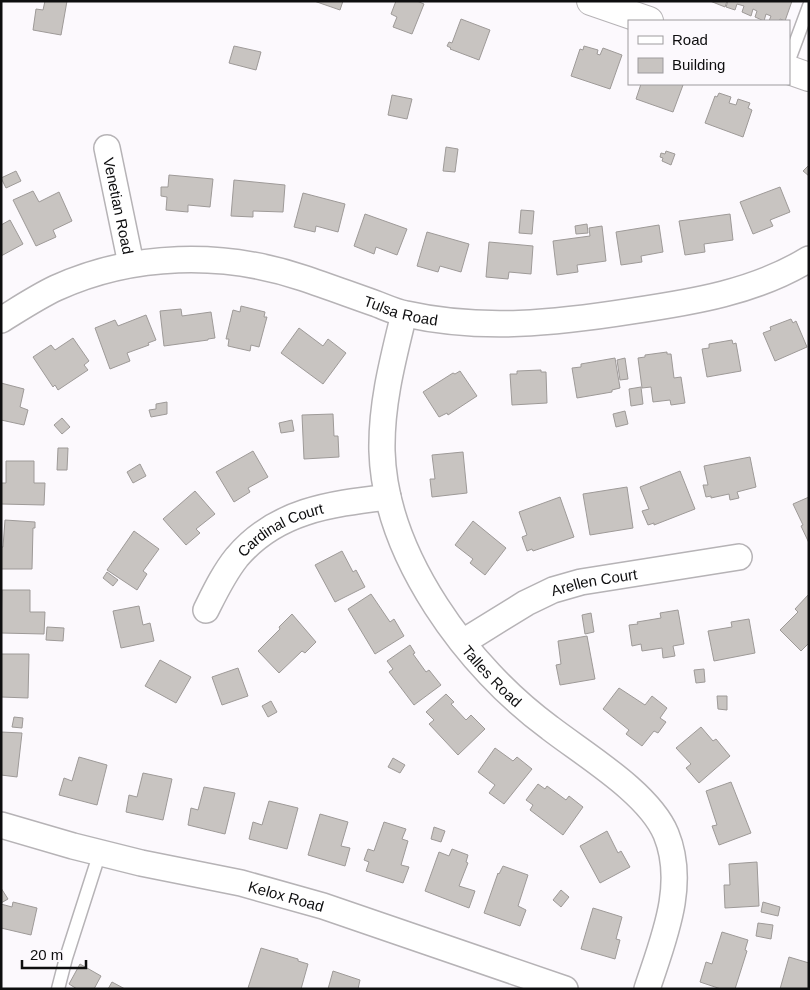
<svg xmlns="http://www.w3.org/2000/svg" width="810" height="990" viewBox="0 0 810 990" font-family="Helvetica,sans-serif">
<rect width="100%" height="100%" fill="#fcf9fd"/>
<path fill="#c8c4c1" stroke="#9e9a98" d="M45,1h22l-6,34 -28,-5 3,-21 7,1z
M314,1h29l-3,9z
M396,1h21l7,3 -12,30 -19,-7 4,-10 -6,-3z
M710,1h17l-2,6z
M728,1h64l-7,20 -5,-2 -1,2h-10l2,-5 -5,-2 -2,7 -9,-4 2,-6 -4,-2 -2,7 -9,-4 2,-6 -7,-2 -2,6 -9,-3z
M461,19l29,11 -11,30 -29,-11 1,-1 -4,-2 2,-4 3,1z
M234,46l27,6 -5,18 -27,-7z
M584,46l14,4 -1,4 3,1 3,-7 19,7 -12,34 -39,-13 9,-27 3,1z
M641,84h39l3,1 -10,27 -37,-13z
M719,93l12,4 -2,6 7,2 2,-6 12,4 -2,5 4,2 -9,27 -38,-14 10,-27 2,1z
M392,95l20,4 -5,20 -19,-4z
M446,147l12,2 -3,23 -12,-1z
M666,151l9,3 -4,11 -9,-4 1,-3 -3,-1 1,-4 4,1z
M809,165v11l-6,-5z
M16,171l5,10 -15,7 -5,-10z
M169,175l44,4 -3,28 -22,-2v7l-22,-2 1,-13 -6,-1v-9h7z
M234,180l51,5 -2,27 -30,-1v6l-22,-1z
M780,187l10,25 -20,8 3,6 -20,8 -13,-32z
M33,191l6,11 20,-10 13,29 -19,9 3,7 -20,9 -23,-46z
M303,193l42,11 -7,28 -22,-6 -1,6 -21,-5z
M521,210l13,1 -2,23 -13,-1z
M365,214l42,15 -10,26 -21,-8 -2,7 -20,-8z
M730,214l3,26 -29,4 1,8 -20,3 -6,-34z
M10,220l13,24 -22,12v-31z
M587,224l1,9 -12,1 -1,-8z
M659,225l4,27 -22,4 1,6 -21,3 -5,-33z
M602,226l4,35 -29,4 1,7 -21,3 -4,-34 37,-5 -1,-8z
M427,232l42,12 -8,28 -21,-6 -2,6 -21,-6z
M489,242l44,4 -2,28 -22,-2 -1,7 -22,-2z
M241,306l24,6 -1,5h3l-8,30 -8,-2 -1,6 -22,-5 1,-7h-3l7,-29 7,2z
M181,309l1,7 29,-4 4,26 -7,1v1l-44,6 -4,-35z
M146,315l10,25 -8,3 1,2 -22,8 3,8 -20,8 -15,-41 20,-8 3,6z
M791,319l2,4 3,-2 11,26 -32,14 -12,-28 8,-3 -1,-3z
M299,328l24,18 5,-7 18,14 -23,31 -42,-31z
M73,338l16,23 -5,4 4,5 -30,20 -3,-5 -2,2 -20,-30 18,-12 4,5z
M732,340l1,4 3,-1 5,28 -34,6 -5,-28 7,-1v-4z
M667,352v2h4l3,24 7,-1 4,26 -14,2 -1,-5 -17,2 -2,-15 -9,1 -4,-30 7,-1v-2z
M615,358l5,30 -8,2v2l-35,6 -5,-30 9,-1v-3z
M625,358l3,21 -8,1 -3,-20z
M541,370v2h5l1,31 -35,2 -2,-31h7v-3z
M460,371l17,25 -29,19 -1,-2 -8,4 -16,-25 30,-19 2,1z
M1,383l23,6 -4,18 8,3 -4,15 -23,-5z
M641,387l2,17 -12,2 -2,-17z
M167,402v12l-16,3 -2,-7 7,-1v-5z
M625,411l3,13 -12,3 -3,-13z
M333,414l1,22h4l1,21 -35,2 -2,-44z
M62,418l8,9 -8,7 -8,-9z
M292,420l2,11 -13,2 -2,-10z
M58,448h10l-1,22h-10z
M253,451l15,26 -20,11 2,4 -16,10 -18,-30z
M463,452l4,41 -35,4 -2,-18h5l-3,-24z
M750,457l6,30 -19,5 2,6 -9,2 -1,-6 -18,4v-2l-5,1 -3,-12h5l-4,-19z
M6,461h28v22h11l-1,22 -43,-1v-21h5z
M140,464l6,12 -13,7 -6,-11z
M680,471l15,38 -41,16v-2l-6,2 -6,-14 7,-2 -9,-22z
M627,487l6,41 -43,7 -7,-41z
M195,491l20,23 -19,15 4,4 -14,12 -23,-26z
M560,497l14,40 -41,14 -1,-2 -5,2 -5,-14 5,-2 -8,-23z
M809,497v46l-8,-17 2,-1 -10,-21z
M5,520l30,2v6h-2l-1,41h-31v-22h2z
M473,521l33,27 -21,27 -15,-12 3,-4 -18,-14z
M134,531l25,18 -16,22 4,3 -10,16 -30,-20z
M342,551l11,21 3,-2 9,17 -30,15 -20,-37z
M107,572l11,8 -5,6 -10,-8z
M2,590h28v22h15l-1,22 -43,-1z
M371,594l19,28 4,-3 10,17 -29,18 -27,-45z
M809,594v49l-8,8 -21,-21 18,-18 -3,-3z
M139,606l4,19 7,-2 4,18 -33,7 -8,-37z
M678,610l6,34 -11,2 2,10 -12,2 -1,-10 -20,3 -1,-7 -9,2 -3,-21 9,-1 -1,-2 24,-4 -1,-5z
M591,613l3,19 -9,2 -3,-19z
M292,614l24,28 -11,11 -3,-2 -23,22 -21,-22 22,-22 -1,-2z
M749,619l6,34 -41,8 -6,-30 24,-4 -1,-5z
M47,627l17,1 -1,13 -17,-1z
M587,636l8,43 -35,6 -4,-20 5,-1 -3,-23z
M410,645l5,8 -2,1 13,18 3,-2 12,15 -27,20 -25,-33 4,-3 -6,-8z
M1,654h28l-1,44 -27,-1z
M160,660l31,17 -15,26 -31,-17z
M238,668l10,28 -26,9 -10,-28z
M704,669l1,13 -9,1 -2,-13z
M619,688l26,17 7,-9 15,12 -7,10 6,4 -8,11 -4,-2 -12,15 -16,-12 3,-4 -26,-21z
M446,694l8,8 -3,2 15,16 5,-5 14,14 -27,26 -29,-31 5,-4 -8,-8z
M717,696h10v14l-9,-1z
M271,701l6,11 -9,5 -6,-11z
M14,717l9,1 -1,10 -10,-1z
M701,727l12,14 3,-2 14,17 -31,27 -13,-15 5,-4 -15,-16z
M1,732l21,1 -5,44 -16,-2z
M495,748l18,13 4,-4 15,12 -28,35 -15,-11 6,-8 -17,-13z
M79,757l28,8 -10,40 -38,-10 5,-17 8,3z
M393,758l12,7 -5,8 -12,-6z
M143,773l29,6 -9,41 -37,-8 3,-17 8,2z
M731,782l20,51 -32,12 -7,-19 5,-1 -11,-34z
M538,784l7,5 2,-3 19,14 3,-4 14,11 -20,28 -33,-25 3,-5 -7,-5z
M204,787l31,6 -10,41 -37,-9 3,-17 7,2z
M269,801l29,7 -11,41 -38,-10 4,-17 9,3z
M320,814l28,8 -7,24 9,2 -5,18 -37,-11z
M384,822l22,7 -4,10 6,2 -7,24 8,2 -6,16 -37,-12 3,-9 -5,-2 4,-11 6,2z
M434,827l11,4 -4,11 -10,-3z
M607,831l11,22 3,-2 9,16 -30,16 -20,-37z
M452,849l16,6 -2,7 2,1 -9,23 16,5 -6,17 -44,-17 14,-39 10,4z
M757,862l2,44 -34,2 -1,-23h6l-1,-21z
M503,866l25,9 -10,31 8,4 -6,16 -36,-13 14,-40 1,1z
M1,888l7,11 -7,4z
M561,890l8,7 -8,10 -8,-7z
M13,902l24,6 -6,27 -30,-7v-24l11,3z
M763,902l17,5 -2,9 -17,-4z
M593,908l29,9 -6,22 4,1 -5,19 -34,-10z
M758,923l15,2 -2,14 -15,-3z
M722,932l26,8 -3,10 2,1 -12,38h-14l-21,-7 6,-20 6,2z
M261,948l37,11v2l10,3 -7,25 -53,-1z
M789,957l20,6v26h-29z
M80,964l21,12 -7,13h-17l-8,-5z
M333,971l27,9 -2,9h-30z
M112,982l13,7h-17z"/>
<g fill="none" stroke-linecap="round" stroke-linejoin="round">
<g stroke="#b6b3b6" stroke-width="15">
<path id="lane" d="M789,60l20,-54
M58,989l8,-31 34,-106"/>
</g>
<g stroke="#b6b3b6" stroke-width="28">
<g id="street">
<path id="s1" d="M107,148l24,116"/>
<path id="s2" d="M404,314c-11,45 -23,90 -22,137 3,105 86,217 168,277 35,27 99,65 116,106 21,51 -3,106 -19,155"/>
<path id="s3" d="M1,320c18,-11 36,-23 55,-32 77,-35 167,-37 247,-10 24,8 48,17 71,25 11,4 21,9 32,11 76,17 150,9 226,-3 61,-9 123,-19 177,-52"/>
<path id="s4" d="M206,610c9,-18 18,-37 31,-53 40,-47 94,-53 151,-60"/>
<path id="s5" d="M463,642l63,-39 27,-13 28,-8 158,-25"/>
<path id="s6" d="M1,825l72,21 68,17 100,20 82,23 242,83"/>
</g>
</g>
<g stroke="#b6b3b6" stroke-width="30">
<path id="secondary" d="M591,1l58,20
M789,70l20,7"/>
</g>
<use href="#lane" stroke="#fff" stroke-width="12"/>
<use href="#street" stroke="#fff" stroke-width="25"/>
<use href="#secondary" stroke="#fff" stroke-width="28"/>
</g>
<g text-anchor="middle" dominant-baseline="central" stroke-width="5" stroke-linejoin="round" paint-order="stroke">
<g font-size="15" fill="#0e0e0f" stroke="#fcf9fd">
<text stroke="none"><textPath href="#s1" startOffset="59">Venetian Road</textPath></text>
<text stroke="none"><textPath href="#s3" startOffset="420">Tulsa Road</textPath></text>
<text stroke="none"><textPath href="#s4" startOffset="114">Cardinal Court</textPath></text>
<text stroke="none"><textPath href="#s5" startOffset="146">Arellen Court</textPath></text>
<text stroke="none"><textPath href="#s2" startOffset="395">Talles Road</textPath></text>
<text stroke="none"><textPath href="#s6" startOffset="294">Kelox Road</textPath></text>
</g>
</g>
<rect width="810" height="990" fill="none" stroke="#0e0e0f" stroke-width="5"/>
<rect x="628" y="20" width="162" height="65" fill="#fcf9fd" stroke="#9d9b9e"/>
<rect x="638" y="36" width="25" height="8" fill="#ffffff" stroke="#9d9b9e"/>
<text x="672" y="45" font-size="15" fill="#0e0e0f">Road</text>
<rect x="638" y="58" width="25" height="15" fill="#c8c4c1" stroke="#9d9b9e"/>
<text x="672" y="70" font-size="15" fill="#0e0e0f">Building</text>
<path d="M22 960v8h64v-8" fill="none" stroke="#0e0e0f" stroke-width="2.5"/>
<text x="30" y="960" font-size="15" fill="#0e0e0f" stroke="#fcf9fd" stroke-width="4" paint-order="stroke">20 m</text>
</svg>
